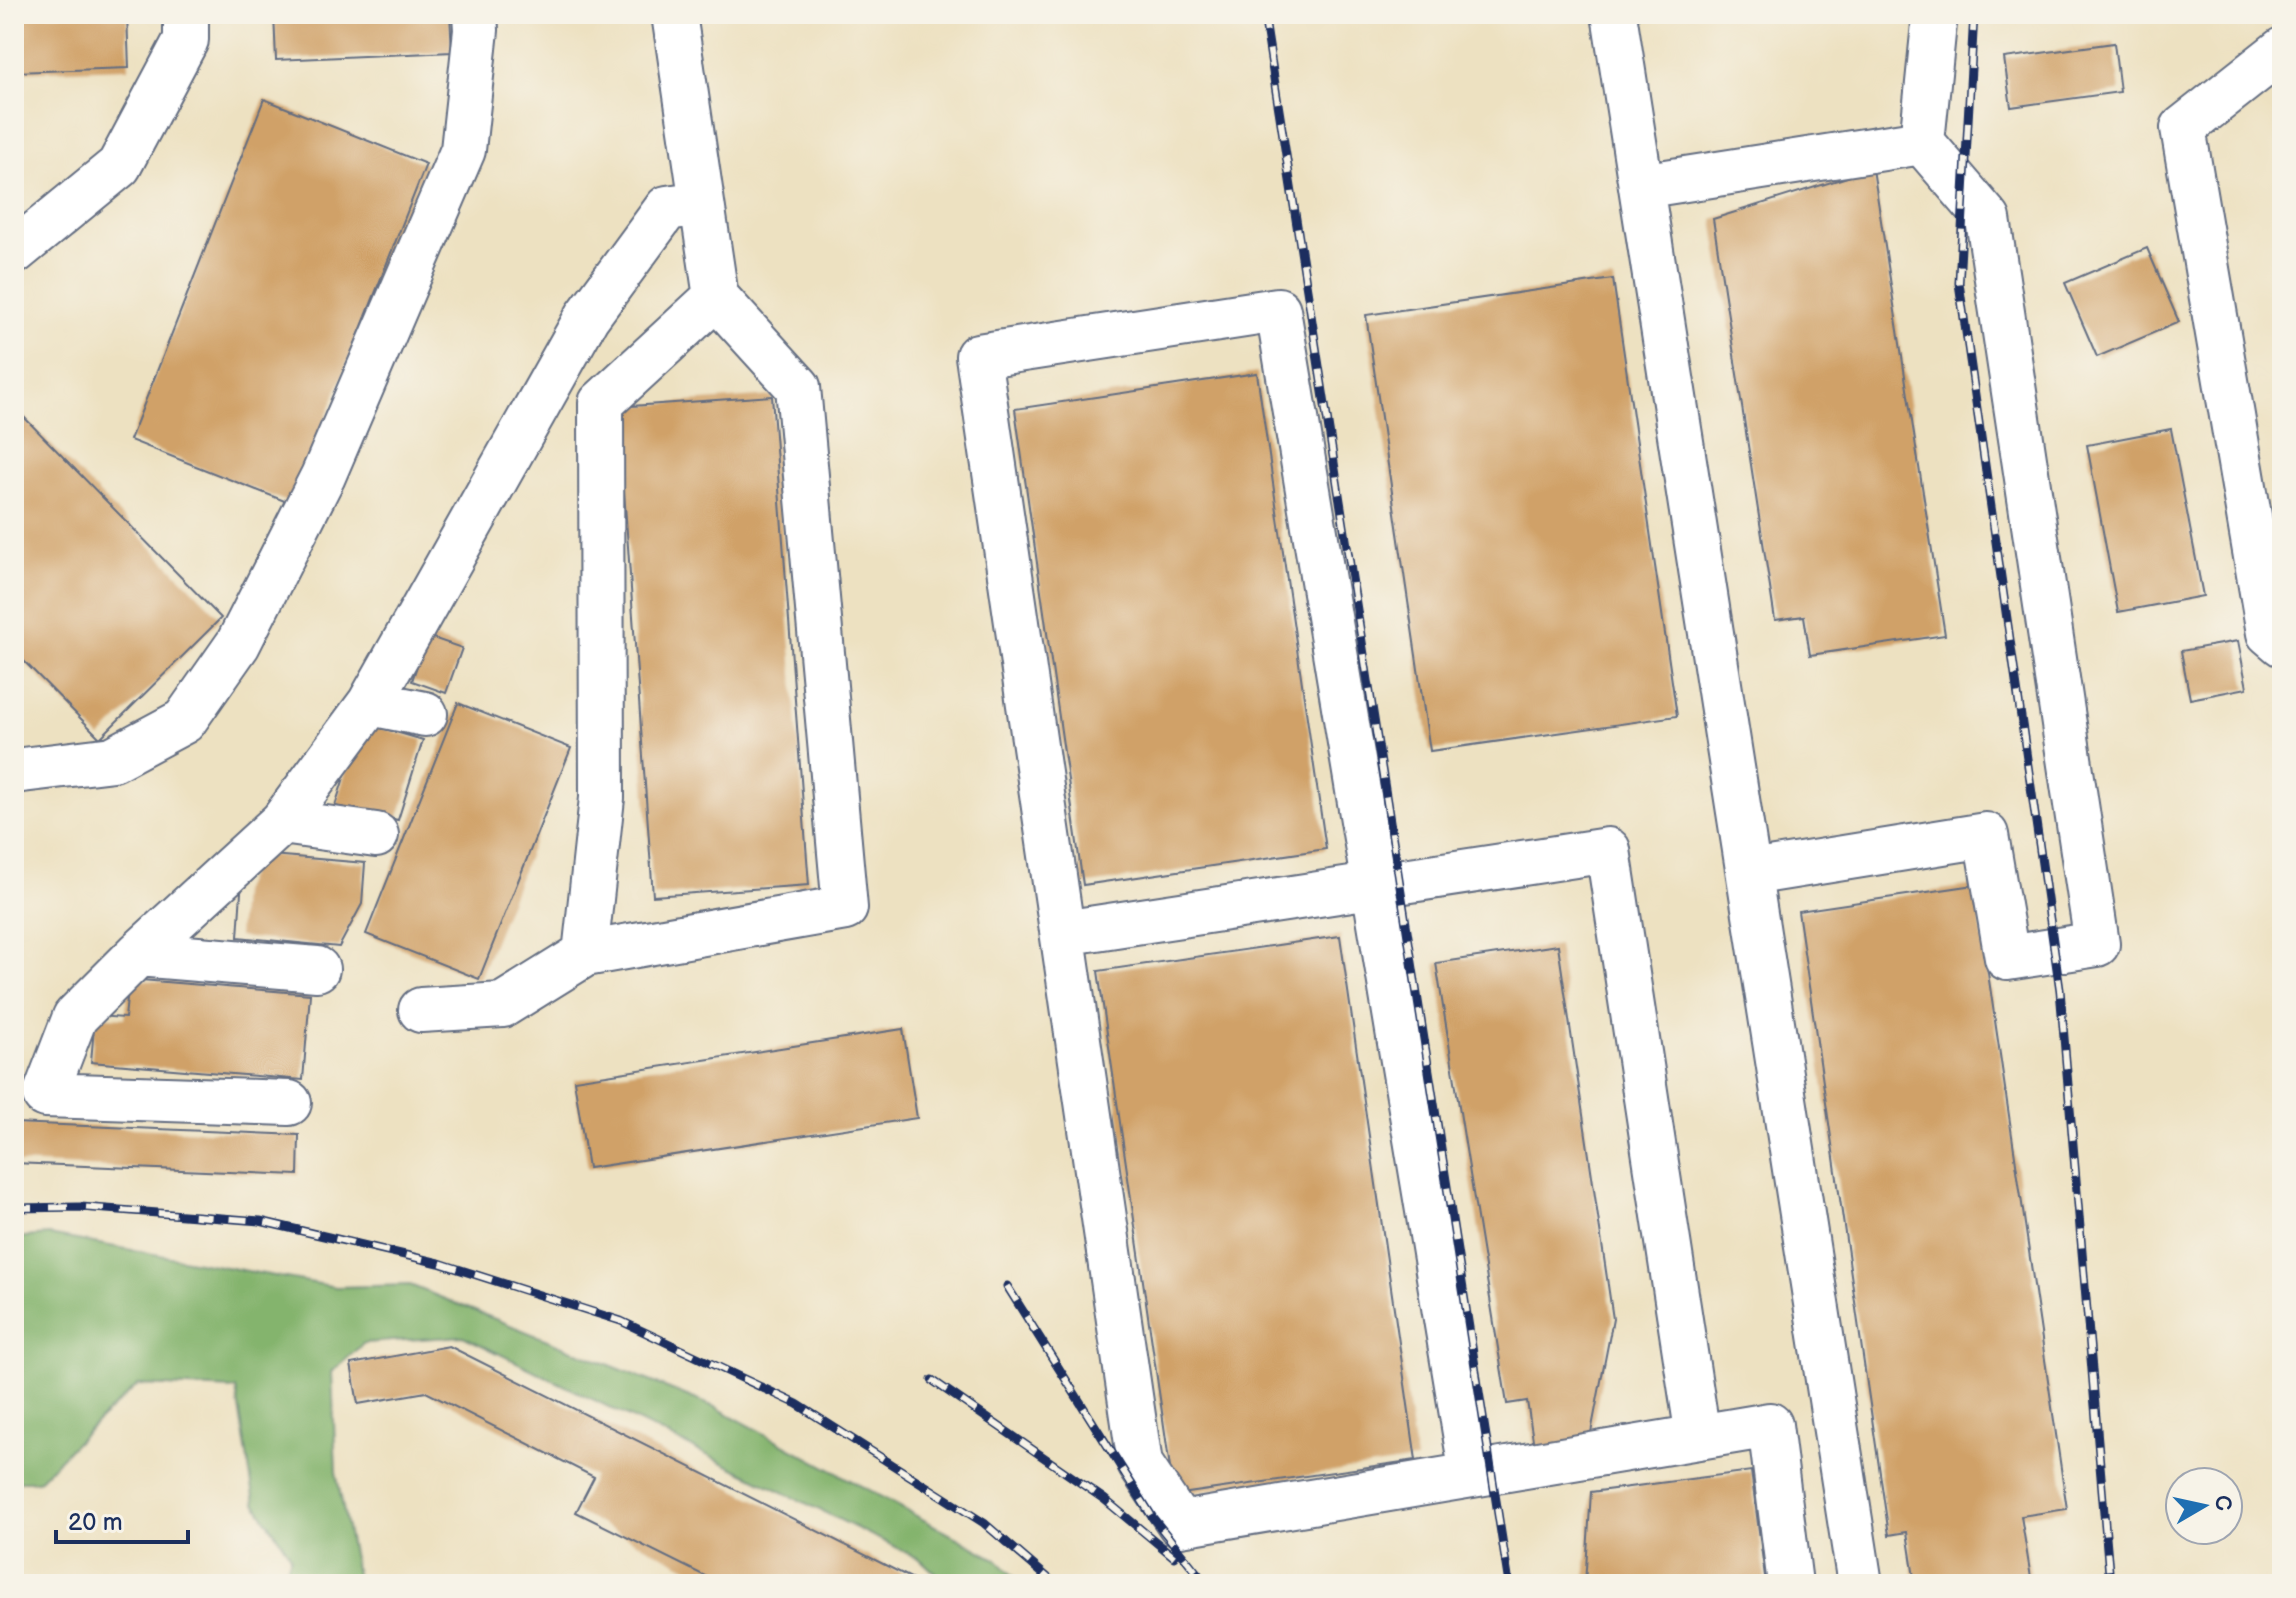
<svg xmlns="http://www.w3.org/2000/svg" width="2296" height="1598" viewBox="0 0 2296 1598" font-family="'Balsamiq Sans',sans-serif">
<rect width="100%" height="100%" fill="#f7f3e8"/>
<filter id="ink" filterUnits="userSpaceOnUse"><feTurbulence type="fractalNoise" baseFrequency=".0125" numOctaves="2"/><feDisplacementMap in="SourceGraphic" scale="16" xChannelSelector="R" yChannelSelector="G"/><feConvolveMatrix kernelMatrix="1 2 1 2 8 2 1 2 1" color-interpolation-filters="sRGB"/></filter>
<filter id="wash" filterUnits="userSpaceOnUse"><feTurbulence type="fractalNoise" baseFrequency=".006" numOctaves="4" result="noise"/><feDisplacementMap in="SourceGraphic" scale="32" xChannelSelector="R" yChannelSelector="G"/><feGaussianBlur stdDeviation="1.8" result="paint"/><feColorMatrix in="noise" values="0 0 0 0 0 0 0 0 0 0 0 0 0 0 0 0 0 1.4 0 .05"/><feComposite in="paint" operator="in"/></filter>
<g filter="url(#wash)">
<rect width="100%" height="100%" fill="#ede1c1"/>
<path fill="#84b46d" stroke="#507266" stroke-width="2" d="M49,1235l287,52 74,-2 307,123 279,151 25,25h-74l-27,-25 -457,-223 -99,7 -32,29 4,100 22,112h-76l9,-28 -36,-53 -19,-114 -98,-4 -53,48 -47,48h-24v-243z"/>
<g id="blocks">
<path fill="#d0a167" d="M14,14h113l2,54 -115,4z
M274,14h176l2,38 -176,8z
M2114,43l6,49 -109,15 -7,-49z
M264,99l162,65 -134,340 -162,-64z
M1873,169l72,466 -135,20 -6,-39 -29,4 -62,-401z
M2147,248l32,74 -82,35 -32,-74z
M1613,279l64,437 -247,35 -64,-436z
M1257,373l69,476 -243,36 -68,-476z
M772,396l37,489 -156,11 -35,-489z
M14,407l207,211 -121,120 -86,-87z
M2171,429l32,167 -85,16 -31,-167z
M427,636l35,12 -16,45 -34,-12z
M2238,641l9,47 -57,11 -9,-48z
M458,703l113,45 -92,231 -113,-45z
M375,726l48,14 -25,80 -63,-14 14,-44z
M259,854l106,9 -3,41 -23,43 -101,-10 3,-45z
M1975,885l92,624 -46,7 11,68h-117l-8,-52 -18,3 -91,-624z
M1340,936l76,524 -242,35 -76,-524z
M1558,945l55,374 -24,124 -54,10 -8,-52 -20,3 -71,-441z
M129,979l181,15 -7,86 -212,-18 4,-46 30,2z
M903,1029l14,89 -329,50 -14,-88z
M14,1123l285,12 -1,40 -284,-12z
M449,1346l466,234 -2,4h-192l-145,-72 18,-35 -168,-85 -68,12 -7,-40z
M1751,1471l15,113h-181l6,-92z"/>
</g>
</g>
<g filter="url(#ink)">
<use href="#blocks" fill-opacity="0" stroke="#646d81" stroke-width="2"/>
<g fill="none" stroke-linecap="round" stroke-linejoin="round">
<g stroke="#646d81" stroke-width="48">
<path id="minor" d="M1614,14l246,1570
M2282,50l-99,78 86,505 13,11
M1641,186l281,-44 13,-128
M14,252l105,-86 67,-126v-26
M370,703l55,11
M14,771l99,-12 71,-38 54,-77 85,-168 140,-326 13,-120 -1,-16
M282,822l94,13
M1750,873l236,-38 21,123 90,-14 -109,-725 -66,-77
M1063,933l545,-83 90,587
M138,954l179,15
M585,954l260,-46 -47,-521 -82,-90 -14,-94
M421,1010l82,-5 82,-51 17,-156 -1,-395 115,-106
M289,1103l-244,-8 30,-78 63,-63 144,-132 88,-119 217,-386 80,-109 35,-5 -28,-189
M1472,1475l-194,-1165 -300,46 162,1108 40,60 590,-99 20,159"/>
</g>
<use href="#minor" stroke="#fff" stroke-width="44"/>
<g stroke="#1b2f5e" stroke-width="9">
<path id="rail" d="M1264,14l245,1570
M1974,14l-15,269 101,707 50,594
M14,1208l67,-1 179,14 179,42 182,58 176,83 187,119 71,61
M1007,1286l146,232 53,66
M932,1380l172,119 70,58"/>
</g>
<use href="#rail" stroke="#f7f3e8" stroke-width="6" stroke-dasharray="18" stroke-linecap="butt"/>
</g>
</g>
<rect width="2296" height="1598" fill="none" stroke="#f7f3e8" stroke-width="48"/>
<g transform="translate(2204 1506) rotate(81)"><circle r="38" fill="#f7f3e8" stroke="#9fa5b1" stroke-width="2"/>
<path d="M0-6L14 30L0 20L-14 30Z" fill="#1f6fb2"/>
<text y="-12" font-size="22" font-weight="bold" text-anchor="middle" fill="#1b2f5e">С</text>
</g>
<path d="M56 1530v12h132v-12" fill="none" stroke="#1b2f5e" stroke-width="4"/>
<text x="68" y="1530" font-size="24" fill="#1b2f5e" stroke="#f7f3e8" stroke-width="6" paint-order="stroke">20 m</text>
</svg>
